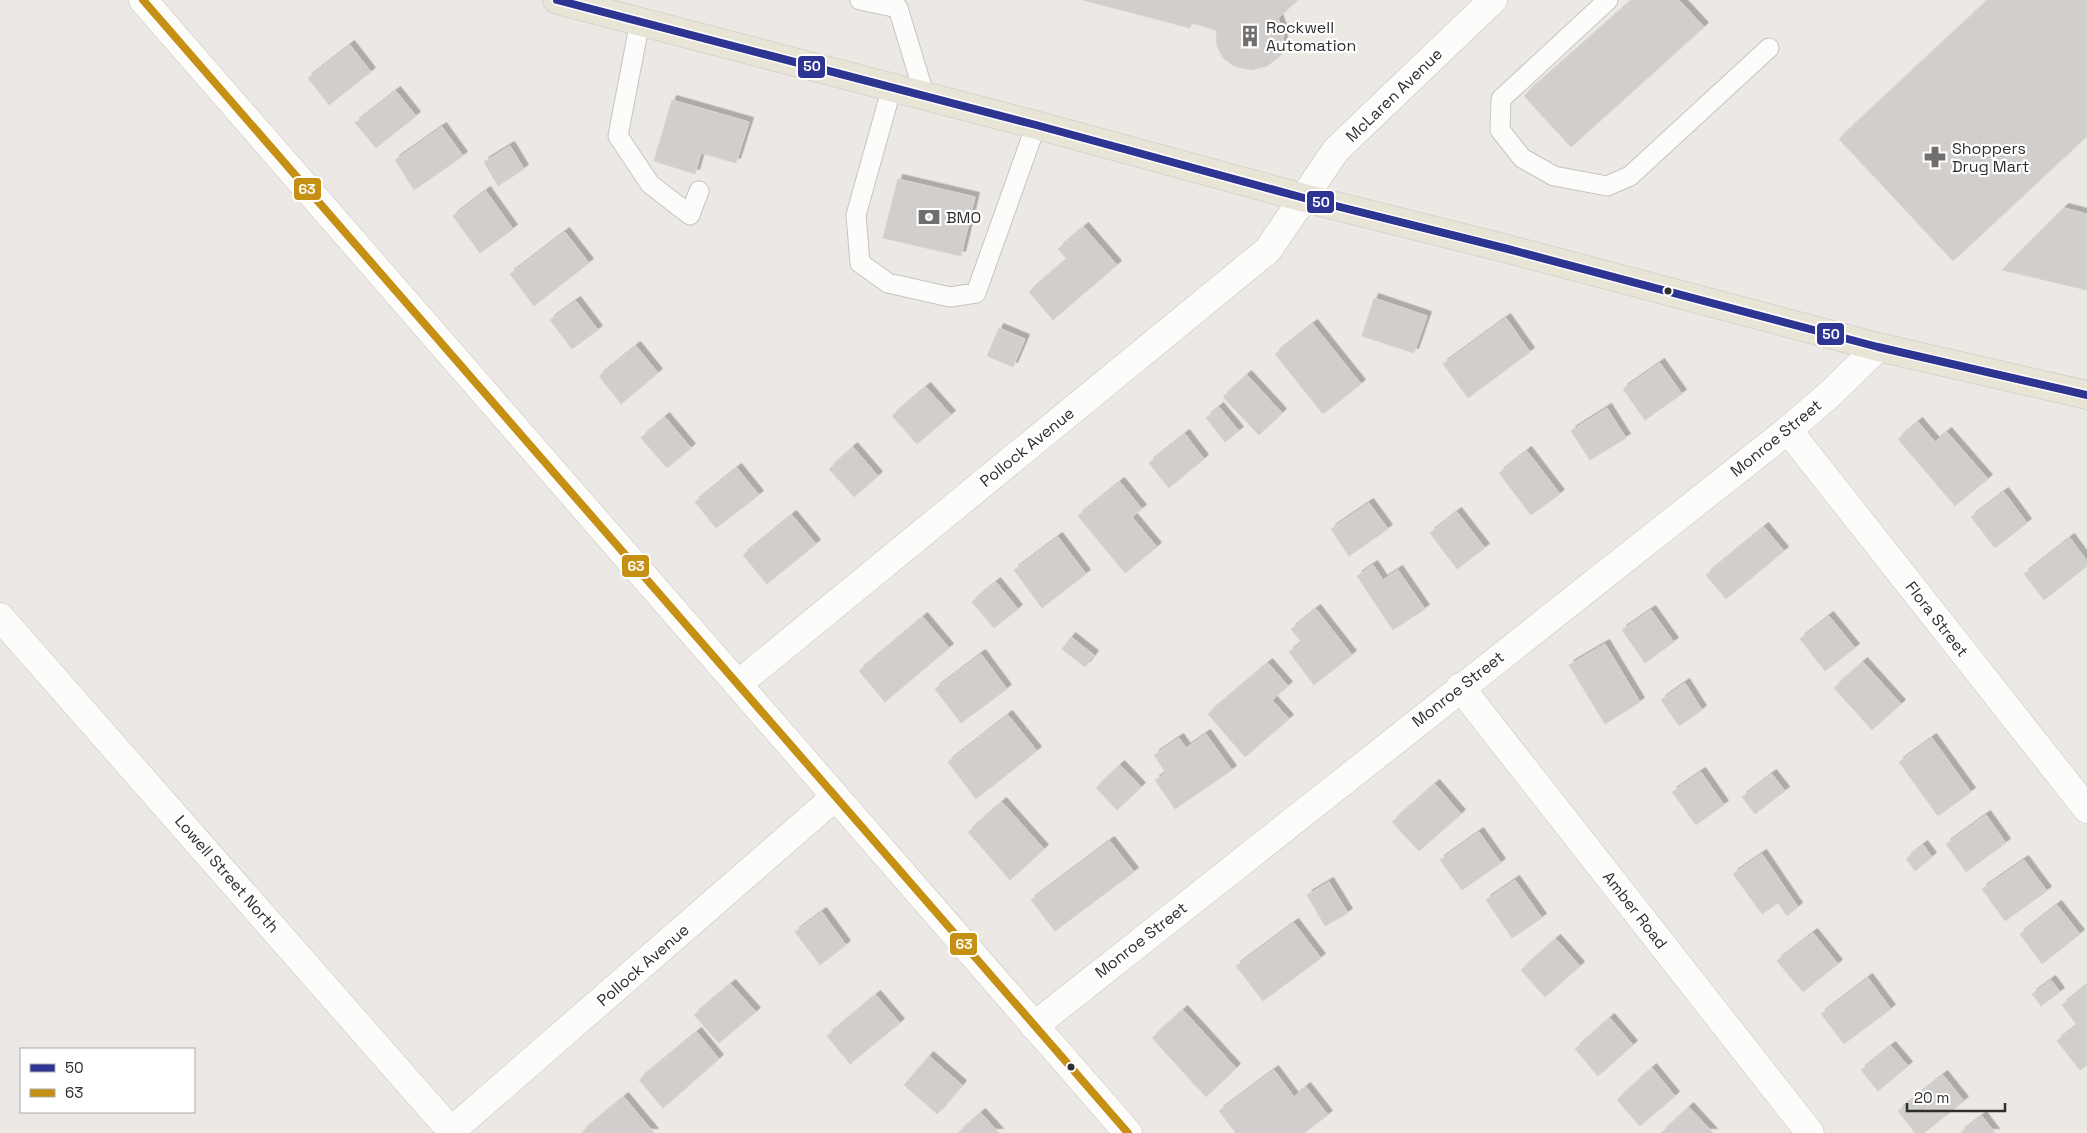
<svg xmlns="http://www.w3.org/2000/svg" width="2087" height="1133" viewBox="0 0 2087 1133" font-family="'Space Grotesk',sans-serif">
<defs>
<filter id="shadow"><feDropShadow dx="4.5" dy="-4.5" stdDeviation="0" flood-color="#0004"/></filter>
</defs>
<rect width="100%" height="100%" fill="#ece8e4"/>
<path fill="#d1cecb" stroke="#d7d4d0" filter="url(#shadow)" d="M1083,0h215l-20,18 6,17 -4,18 -5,7 -8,6 -16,4 -17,-4 -11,-8 -6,-12 -1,-16 -24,-7 -2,5z
M1632,0h47l25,27 -133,120 -47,-51z
M1988,0h99v136l-134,125 -114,-122z
M350,45l21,27 -42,33 -21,-27z
M396,91l20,25 -40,32 -21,-25z
M672,100l77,22 -13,41 -35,-10 -6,21 -41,-13z
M442,127l21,29 -49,34 -19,-30z
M510,146l14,23 -26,17 -14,-24z
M898,179l77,18 -14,59 -78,-18z
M486,191l27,38 -33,24 -27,-37z
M2064,208l23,6v76l-85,-20z
M1084,227l33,38 -64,55 -24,-28 38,-33 -9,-10z
M565,232l24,31 -55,43 -24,-32z
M1374,298l53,18 -13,37 -52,-17z
M576,301l22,29 -26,19 -22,-29z
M1506,318l24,34 -62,46 -25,-34z
M1313,324l48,60 -38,30 -48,-60z
M999,328l26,11 -12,28 -26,-11z
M636,346l22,27 -37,31 -22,-28z
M1660,363l22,31 -37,26 -22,-31z
M1247,375l35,38 -23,22 -36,-38z
M926,387l25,28 -34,29 -25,-28z
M1219,407l20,24 -14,11 -19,-24z
M1607,408l19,30 -36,22 -19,-29z
M665,417l26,31 -24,20 -26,-30z
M1918,422l17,20 12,-10 41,47 -33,27 -57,-67z
M1185,434l19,25 -35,29 -20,-25z
M853,447l25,29 -24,21 -25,-28z
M1527,451l33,43 -29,21 -32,-42z
M737,468l22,27 -43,33 -21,-26z
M1120,482l22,27 -10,8 25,30 -32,26 -47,-57z
M2004,492l23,31 -32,25 -24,-31z
M1369,503l19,26 -39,27 -18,-27z
M1457,512l28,36 -28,21 -27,-36z
M792,515l24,29 -49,40 -24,-29z
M1764,527l20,24 -58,48 -20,-24z
M1058,537l28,37 -44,34 -28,-38z
M2070,538l17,23v5l-43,34 -20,-26z
M1373,565l10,15 15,-10 27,39 -32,21 -36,-54z
M996,582l22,27 -24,19 -22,-26z
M1316,609l36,46 -38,30 -25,-33 13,-9 -11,-14z
M1651,610l23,32 -29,21 -23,-33z
M1829,616l26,32 -30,23 -25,-32z
M923,617l26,31 -64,54 -26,-31z
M1071,637l23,18 -9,12 -23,-18z
M1605,644l35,58 -35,22 -36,-59z
M981,654l26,35 -46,34 -26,-34z
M1863,662l38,42 -29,26 -38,-42z
M1268,663l20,23 -16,14 17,19 -44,38 -37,-43z
M1685,683l17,27 -23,16 -18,-26z
M1008,715l29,36 -61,48 -28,-37z
M1206,734l26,36 -57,39 -20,-29 11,-7 -12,-18 25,-17 7,10z
M1932,738l39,54 -33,24 -39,-54z
M1120,765l21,22 -24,23 -21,-22z
M1701,772l23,33 -28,20 -24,-33z
M1772,774l13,17 -30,23 -13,-17z
M1435,784l26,30 -42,37 -27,-29z
M1002,802l42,47 -34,31 -42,-48z
M1986,815l20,28 -40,29 -20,-28z
M1479,832l22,31 -39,27 -22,-30z
M1110,841l24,31 -79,59 -24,-31z
M1923,845l9,12 -17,14 -9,-12z
M1762,854l36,53 -11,9 -9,-13 -16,11 -29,-40z
M2024,860l23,31 -42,30 -23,-32z
M1515,880l27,38 -30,20 -26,-38z
M1329,882l19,31 -23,13 -18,-31z
M2057,905l23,29 -38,30 -22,-30z
M822,912l24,33 -26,20 -25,-33z
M1294,923l27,35 -58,43 -27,-35z
M1813,933l25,31 -35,28 -26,-31z
M1556,939l24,27 -35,31 -24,-27z
M1868,978l23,31 -47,35 -23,-30z
M2051,980l9,12 -19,14 -9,-12z
M731,984l25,28 -37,31 -25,-28z
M2087,985v80l-7,5 -23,-29 20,-16 -15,-20z
M876,995l24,28 -50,41 -23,-28z
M1183,1010l53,58 -30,29 -54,-59z
M1610,1018l23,27 -35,31 -23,-27z
M697,1032l22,27 -56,49 -24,-28z
M1891,1046l17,20 -30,25 -17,-21z
M929,1056l33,29 -25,29 -33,-29z
M1652,1068l23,28 -35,30 -23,-26z
M1274,1070l20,27 12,-10 22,28 -24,18h-68l-17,-22z
M1943,1075l21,26 -40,32h-9l-17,-22z
M624,1097l30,36h-71l-1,-1z
M1689,1107l24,26h-52z
M981,1113l18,20h-41z
M1982,1116l13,17h-35z"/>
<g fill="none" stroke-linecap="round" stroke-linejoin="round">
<g stroke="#c5c4c5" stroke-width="21">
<path id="lane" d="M860,0l38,8 27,89
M1608,0l-107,99 -1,31 22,28 32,18 53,10 23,-10 139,-128
M640,21l-22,115 32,48 40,31 9,-24
M892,87l-36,128 4,48 28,20 62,14 26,-4 60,-168"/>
</g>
<g stroke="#c5c4c5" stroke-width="29">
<path id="street" d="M1788,430l299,379
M0,617l453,516
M738,684l530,-434 68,-100 157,-150
M1460,687l350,446
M1034,1026l754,-596 42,-36 48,-47
M449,1133l386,-336"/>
</g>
<g stroke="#c5c4c5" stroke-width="29">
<path id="secondary" d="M143,0l985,1133"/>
</g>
<g stroke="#c6c5c4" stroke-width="29">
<path id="primary" d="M557,0l479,125 268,73 204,51 370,98 209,48"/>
</g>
<use href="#lane" stroke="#fcfcfb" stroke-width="19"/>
<use href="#street" stroke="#fcfcfb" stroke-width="28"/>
<use href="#secondary" stroke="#fcfcfb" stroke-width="28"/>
<use href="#primary" stroke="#e8e4d6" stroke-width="28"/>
<g stroke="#fff" stroke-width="11">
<path id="bus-1" d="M557,0l479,125 268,73 204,51 370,98 209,48"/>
</g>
<g stroke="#fff" stroke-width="11">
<path id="bus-2" d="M143,0l985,1133"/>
</g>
<use href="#bus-1" stroke="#2e3491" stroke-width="8"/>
<use href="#bus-2" stroke="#c69014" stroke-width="8"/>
</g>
<defs>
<g id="building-bare" transform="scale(1.725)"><path d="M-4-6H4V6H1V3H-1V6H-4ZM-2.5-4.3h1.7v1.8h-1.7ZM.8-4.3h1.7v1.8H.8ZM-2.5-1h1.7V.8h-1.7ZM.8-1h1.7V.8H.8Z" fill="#706f6e" stroke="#fff" stroke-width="2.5" paint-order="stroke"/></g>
<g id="pharmacy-bare" transform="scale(1.725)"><path d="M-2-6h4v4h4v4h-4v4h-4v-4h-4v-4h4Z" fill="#706f6e" stroke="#fff" stroke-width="2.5" paint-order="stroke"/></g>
<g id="bank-bare" transform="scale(1.725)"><path d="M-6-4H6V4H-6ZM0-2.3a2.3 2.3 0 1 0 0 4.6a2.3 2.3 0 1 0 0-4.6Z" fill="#706f6e" stroke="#fff" stroke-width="2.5" paint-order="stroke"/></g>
</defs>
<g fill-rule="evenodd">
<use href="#building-bare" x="1250" y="36"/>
<use href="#pharmacy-bare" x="1935" y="157"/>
<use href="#bank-bare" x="929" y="217"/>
</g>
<g fill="#2e2e2e" stroke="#fff" stroke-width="2">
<circle cx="1668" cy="291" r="4.5"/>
<circle cx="1071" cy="1067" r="4.5"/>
</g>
<g text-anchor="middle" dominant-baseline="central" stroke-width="4.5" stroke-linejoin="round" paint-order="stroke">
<g font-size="16" fill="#2e2e2e" stroke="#fff" text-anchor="start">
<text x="1266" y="27">Rockwell<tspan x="1266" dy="18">Automation</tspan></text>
<text x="1952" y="148">Shoppers<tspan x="1952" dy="18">Drug Mart</tspan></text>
<text x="946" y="217">BMO</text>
</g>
<g font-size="16" fill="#2e2e2e" stroke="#fff">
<text transform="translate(1394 95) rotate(-44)">McLaren Avenue</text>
<text transform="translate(1776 438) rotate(-39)">Monroe Street</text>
<text transform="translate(1027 447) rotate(-39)">Pollock Avenue</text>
<text transform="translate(1937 619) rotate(52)">Flora Street</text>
<text transform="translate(1458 689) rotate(-38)">Monroe Street</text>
<text transform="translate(227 874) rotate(49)">Lowell Street North</text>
<text transform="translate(1635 910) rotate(52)">Amber Road</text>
<text transform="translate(1141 940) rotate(-38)">Monroe Street</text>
<text transform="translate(643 965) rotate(-41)">Pollock Avenue</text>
</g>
</g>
<g stroke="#fff" stroke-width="2">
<rect x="797" y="55" width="29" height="24" rx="5" fill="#2e3491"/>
<rect x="293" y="177" width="29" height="24" rx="5" fill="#c69014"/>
<rect x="1306" y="190" width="29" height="24" rx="5" fill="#2e3491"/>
<rect x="1816" y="322" width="29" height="24" rx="5" fill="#2e3491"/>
<rect x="621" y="554" width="29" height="24" rx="5" fill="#c69014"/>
<rect x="949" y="932" width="29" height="24" rx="5" fill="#c69014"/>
</g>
<g font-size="14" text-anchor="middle" font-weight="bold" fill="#fff">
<text x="812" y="71">50</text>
<text x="307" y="194">63</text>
<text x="1321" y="207">50</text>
<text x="1831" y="339">50</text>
<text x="636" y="571">63</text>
<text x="964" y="949">63</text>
</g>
<rect x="20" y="1048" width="175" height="65" fill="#ffffff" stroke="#ababab"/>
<rect x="30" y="1064" width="25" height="8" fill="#2e3491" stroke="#ababab"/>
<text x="65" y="1073" font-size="15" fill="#2e2e2e">50</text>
<rect x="30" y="1089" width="25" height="8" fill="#c69014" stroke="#ababab"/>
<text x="65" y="1098" font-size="15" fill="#2e2e2e">63</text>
<path d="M1907 1103v8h98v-8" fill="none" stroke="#2e2e2e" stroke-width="2.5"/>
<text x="1914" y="1103" font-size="15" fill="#2e2e2e" stroke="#ffffff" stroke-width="4" paint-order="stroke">20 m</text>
</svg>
